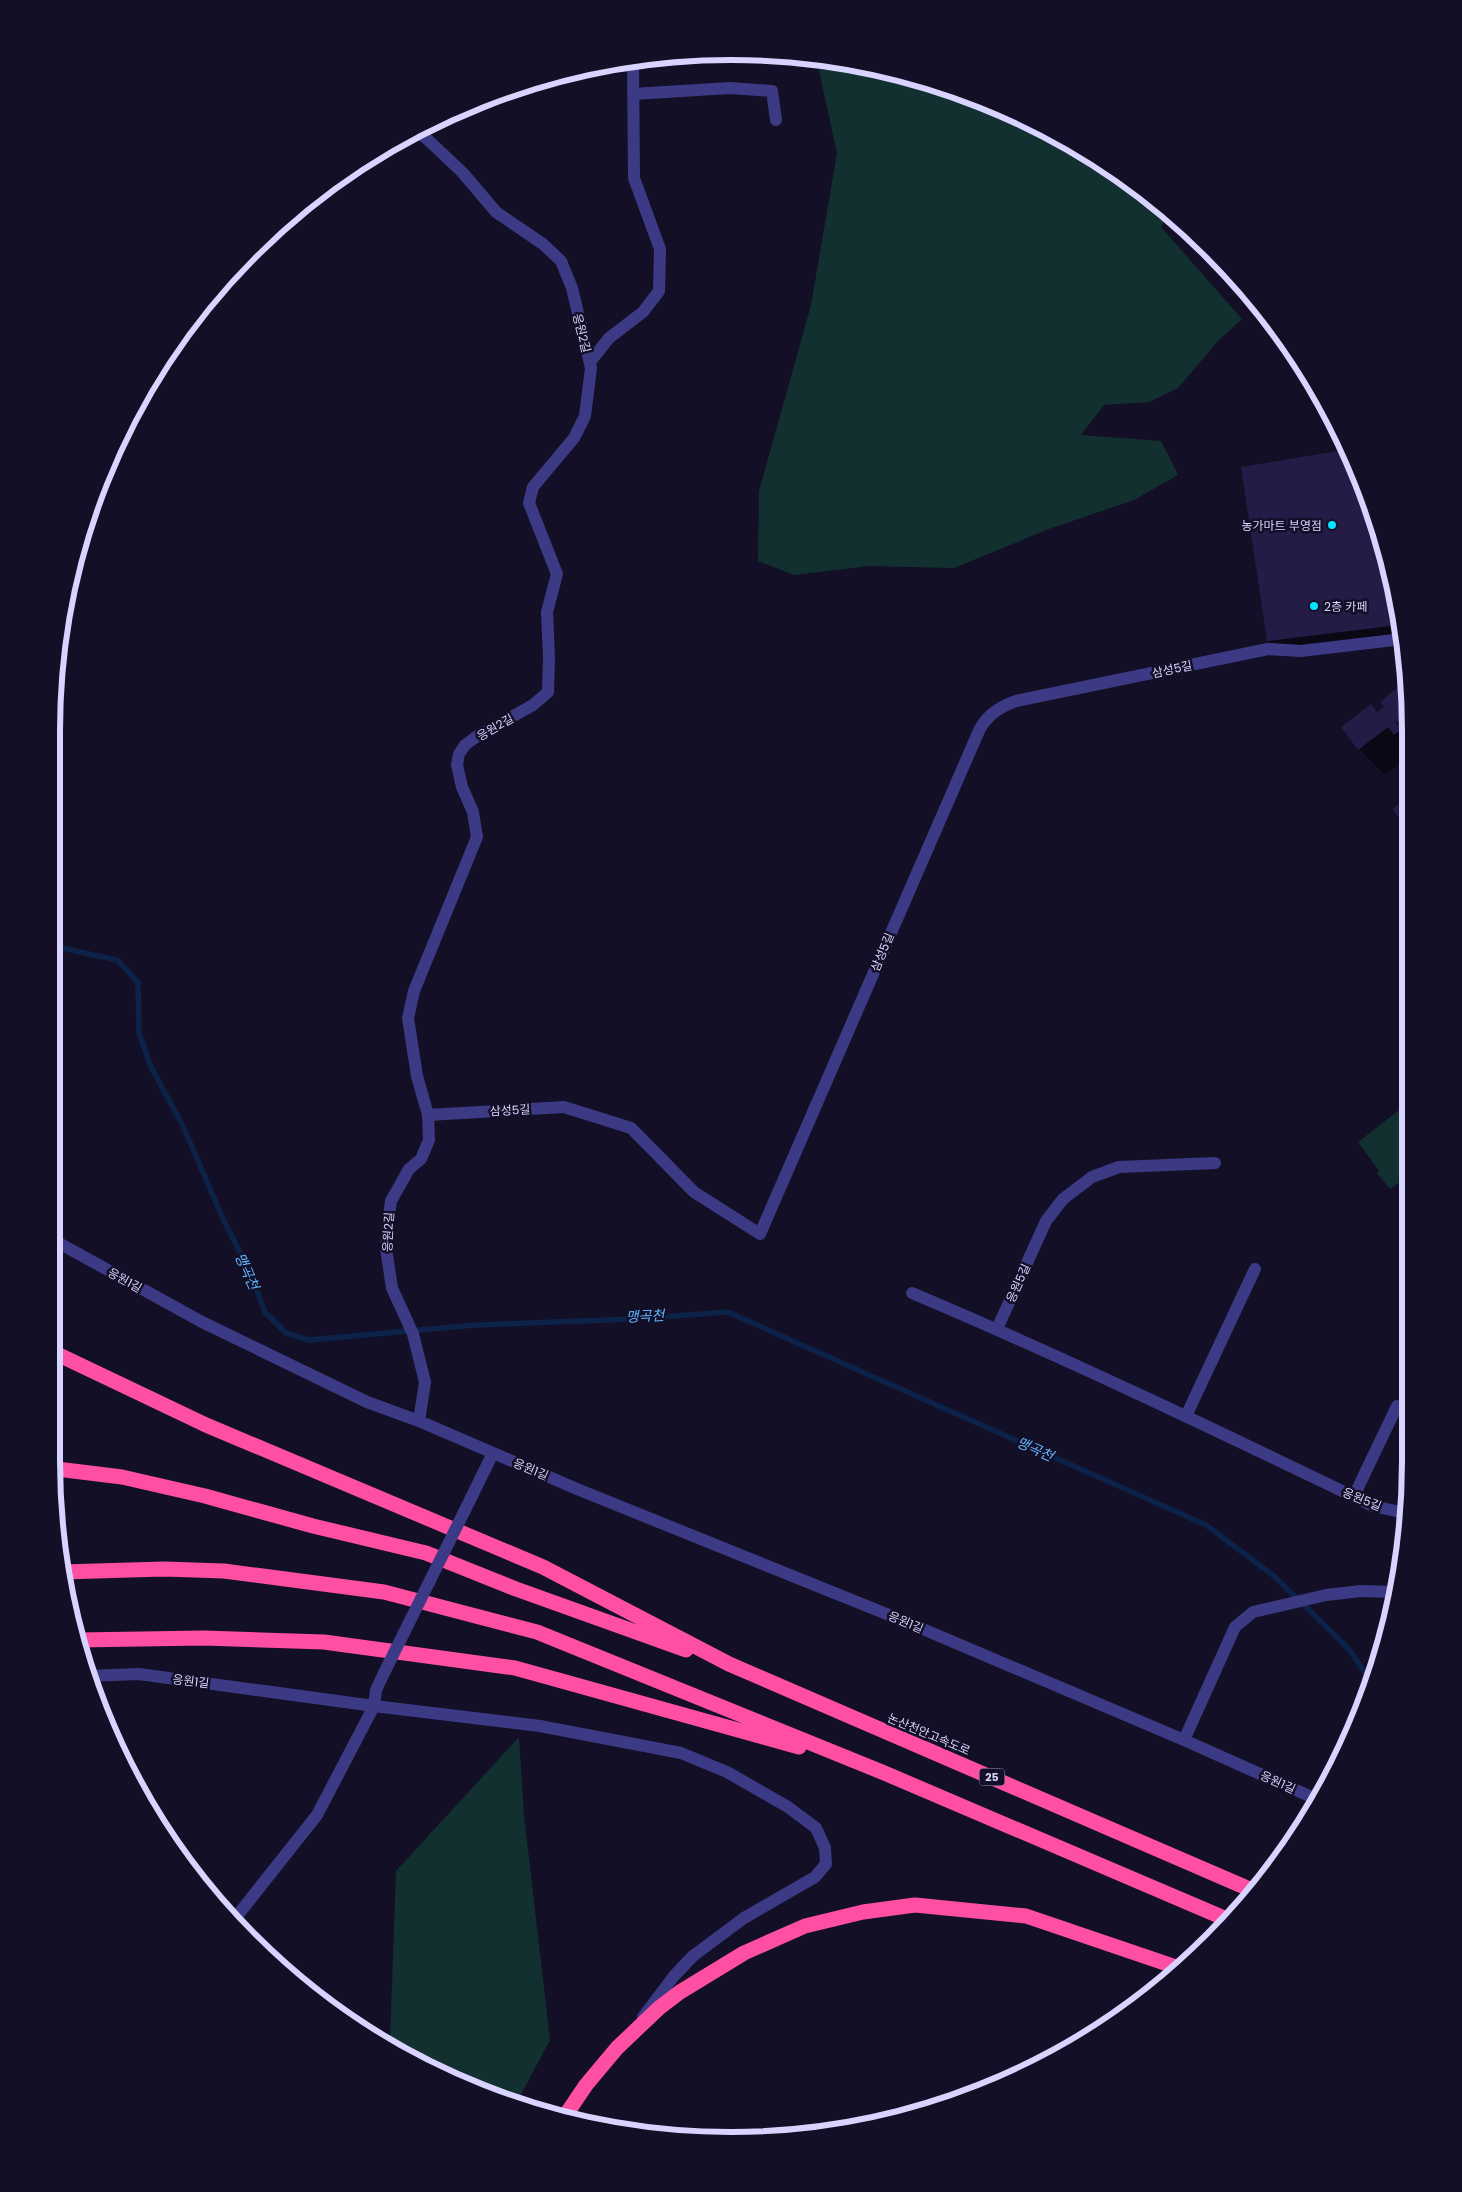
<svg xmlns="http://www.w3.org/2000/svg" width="1462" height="2192" viewBox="0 0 1462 2192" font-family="Poppins,'Noto Sans KR',sans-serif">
<rect width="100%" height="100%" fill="#130f26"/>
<path fill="#12302f" d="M816,57l134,30 121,55 98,71 -8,14 81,92 -24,22 -40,47 -29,14 -45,3 -23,30 80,6 17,34 -44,25 -85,29 -95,39 -85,-2 -75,9 -36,-14 1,-70 52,-186 26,-152z
M1403,1107l4,5v65l-17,12 -13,-16 2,-2 -21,-29z
M519,1737l5,78 26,225 -34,64 -45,-15 -81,-47 6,-171z"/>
<path fill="#0007" d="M1344,451l7,8 37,96 13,83 -120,15 -13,-13z
M1408,680l1,77 -24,18 -26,-26 -16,-21 35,-15 8,-6 -4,-5z"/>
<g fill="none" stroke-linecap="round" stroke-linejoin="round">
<path stroke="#0c2248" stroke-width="5.5" d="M57,947l60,13 21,22 1,51 12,34 31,57 42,97 27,53 14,38 21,21 23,7 166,-15 159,-6 94,-7 478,213 68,51 35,34 39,38 25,36"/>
</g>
<path fill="#241b47" d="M1344,450l5,14 4,-1 35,92 11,70 -132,16 -26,-174z
M1408,679l1,34 -13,10 5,7 -7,5 -6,-8 -30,23 -17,-23 30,-23 6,8 7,-5 -4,-5z
M1409,797v35l-17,-23z
M1407,1186v17l-8,-10z"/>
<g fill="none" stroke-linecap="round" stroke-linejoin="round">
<path stroke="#3d3a85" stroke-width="12" d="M633,94l97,-6 42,3 4,29
M416,131l10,7 37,35 33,39 47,32 18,17 11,27 19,80 -6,48 -11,22 -41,49 -4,16 28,71 -10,38 2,46 -1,34 -15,13 -57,32 -11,8 -6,9 -2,11 5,22 11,25 4,25 -63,154 -6,27 9,58 11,39 1,25 -8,19 -12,10 -18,32 -3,23 -2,24 6,40 21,46 12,48 -6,39
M590,362l19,-24 34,-26 16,-21 1,-42 -26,-71 -1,-116
M428,1115l136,-8 67,21 63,64 66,42 218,-501c7,-17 21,-26 38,-32l252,-52 33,2 101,-12
M57,1242l145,80 165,80 52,19 158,68 327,132 280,119 132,59
M912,1293c156,66 308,139 461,213l32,7
M997,1329l49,-108 17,-22 29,-22 27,-10 96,-4
M1186,1416l69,-147
M1354,1496l43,-90 9,4
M468,1504l25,-51
M87,1676l52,-2 235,32 2,-16 8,-17
M1184,1740l51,-113 18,-15 73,-17 35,-4 34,1
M233,1921l84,-106 57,-109 166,20 141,27 46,19 61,35 28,21 9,20 1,16 -11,13 -71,41 -51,38 -19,20 -31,41"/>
<path stroke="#ff4fa3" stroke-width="15" d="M57,1354l149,71 337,142 186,97 525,227
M57,1469l65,8 83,19 108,30 113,27 90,36 170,61
M62,1572l102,-3 60,2 160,21 153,40 345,140 349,149
M78,1640l126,-2 120,4 191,26 284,79
M563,2119l23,-34 31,-37 42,-40 21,-16 64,-39 61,-27 58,-14 52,-7 111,11 156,53"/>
<path stroke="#3d3a85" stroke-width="12" d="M384,1673l84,-169"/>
</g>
<g fill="#00e5ff" stroke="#130f26" stroke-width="2">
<circle cx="1332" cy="525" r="5"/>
<circle cx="1314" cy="606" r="5"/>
</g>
<g text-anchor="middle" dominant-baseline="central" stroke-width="5" stroke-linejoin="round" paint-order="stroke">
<rect fill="#130f26" stroke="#9e99be" stroke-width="1" x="979.5" y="1768.5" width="25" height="17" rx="4"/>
<g font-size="11" font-weight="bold" fill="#d9d4ff">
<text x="992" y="1777">25</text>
</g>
<g font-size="12" fill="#d9d4ff" stroke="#130f26">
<text transform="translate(582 333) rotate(76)">응원2길</text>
<text transform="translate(1172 669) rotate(-12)">삼성5길</text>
<text transform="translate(495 727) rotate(-30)">응원2길</text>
<text transform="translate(882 952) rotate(-67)">삼성5길</text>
<text transform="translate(510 1110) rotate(-3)">삼성5길</text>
<text transform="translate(388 1232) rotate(-87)">응원2길</text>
<text transform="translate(125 1280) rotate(29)">응원1길</text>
<text transform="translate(1018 1283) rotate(-66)">응원5길</text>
<text transform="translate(531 1469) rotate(23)">응원1길</text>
<text transform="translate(1362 1499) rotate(22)">응원5길</text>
<text transform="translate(906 1622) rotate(23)">응원1길</text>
<text transform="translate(191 1681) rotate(7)">응원1길</text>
<text transform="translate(929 1734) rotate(23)">논산천안고속도로</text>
<text transform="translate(1278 1782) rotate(24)">응원1길</text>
</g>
<g font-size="12" fill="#d9d4ff" stroke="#130f26" text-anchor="end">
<text x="1322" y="525">농가마트 부영점</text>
<text x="1324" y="606" text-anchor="start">2층 카페</text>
</g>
<g font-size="14" font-style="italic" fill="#62b6ff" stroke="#130f26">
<text transform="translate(247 1271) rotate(66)">맹곡천</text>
<text transform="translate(645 1316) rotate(-3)">맹곡천</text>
<text transform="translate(1035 1449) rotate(24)">맹곡천</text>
</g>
</g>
<path d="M0 0H1462V2192H0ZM731 60H731A671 671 0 0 1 1402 731V1461A671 671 0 0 1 731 2132H731A671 671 0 0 1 60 1461V731A671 671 0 0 1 731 60Z" fill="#130f26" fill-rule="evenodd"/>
<path fill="none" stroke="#d9d4ff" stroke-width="6" d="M731 60H731A671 671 0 0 1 1402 731V1461A671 671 0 0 1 731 2132H731A671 671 0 0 1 60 1461V731A671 671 0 0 1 731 60Z"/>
</svg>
